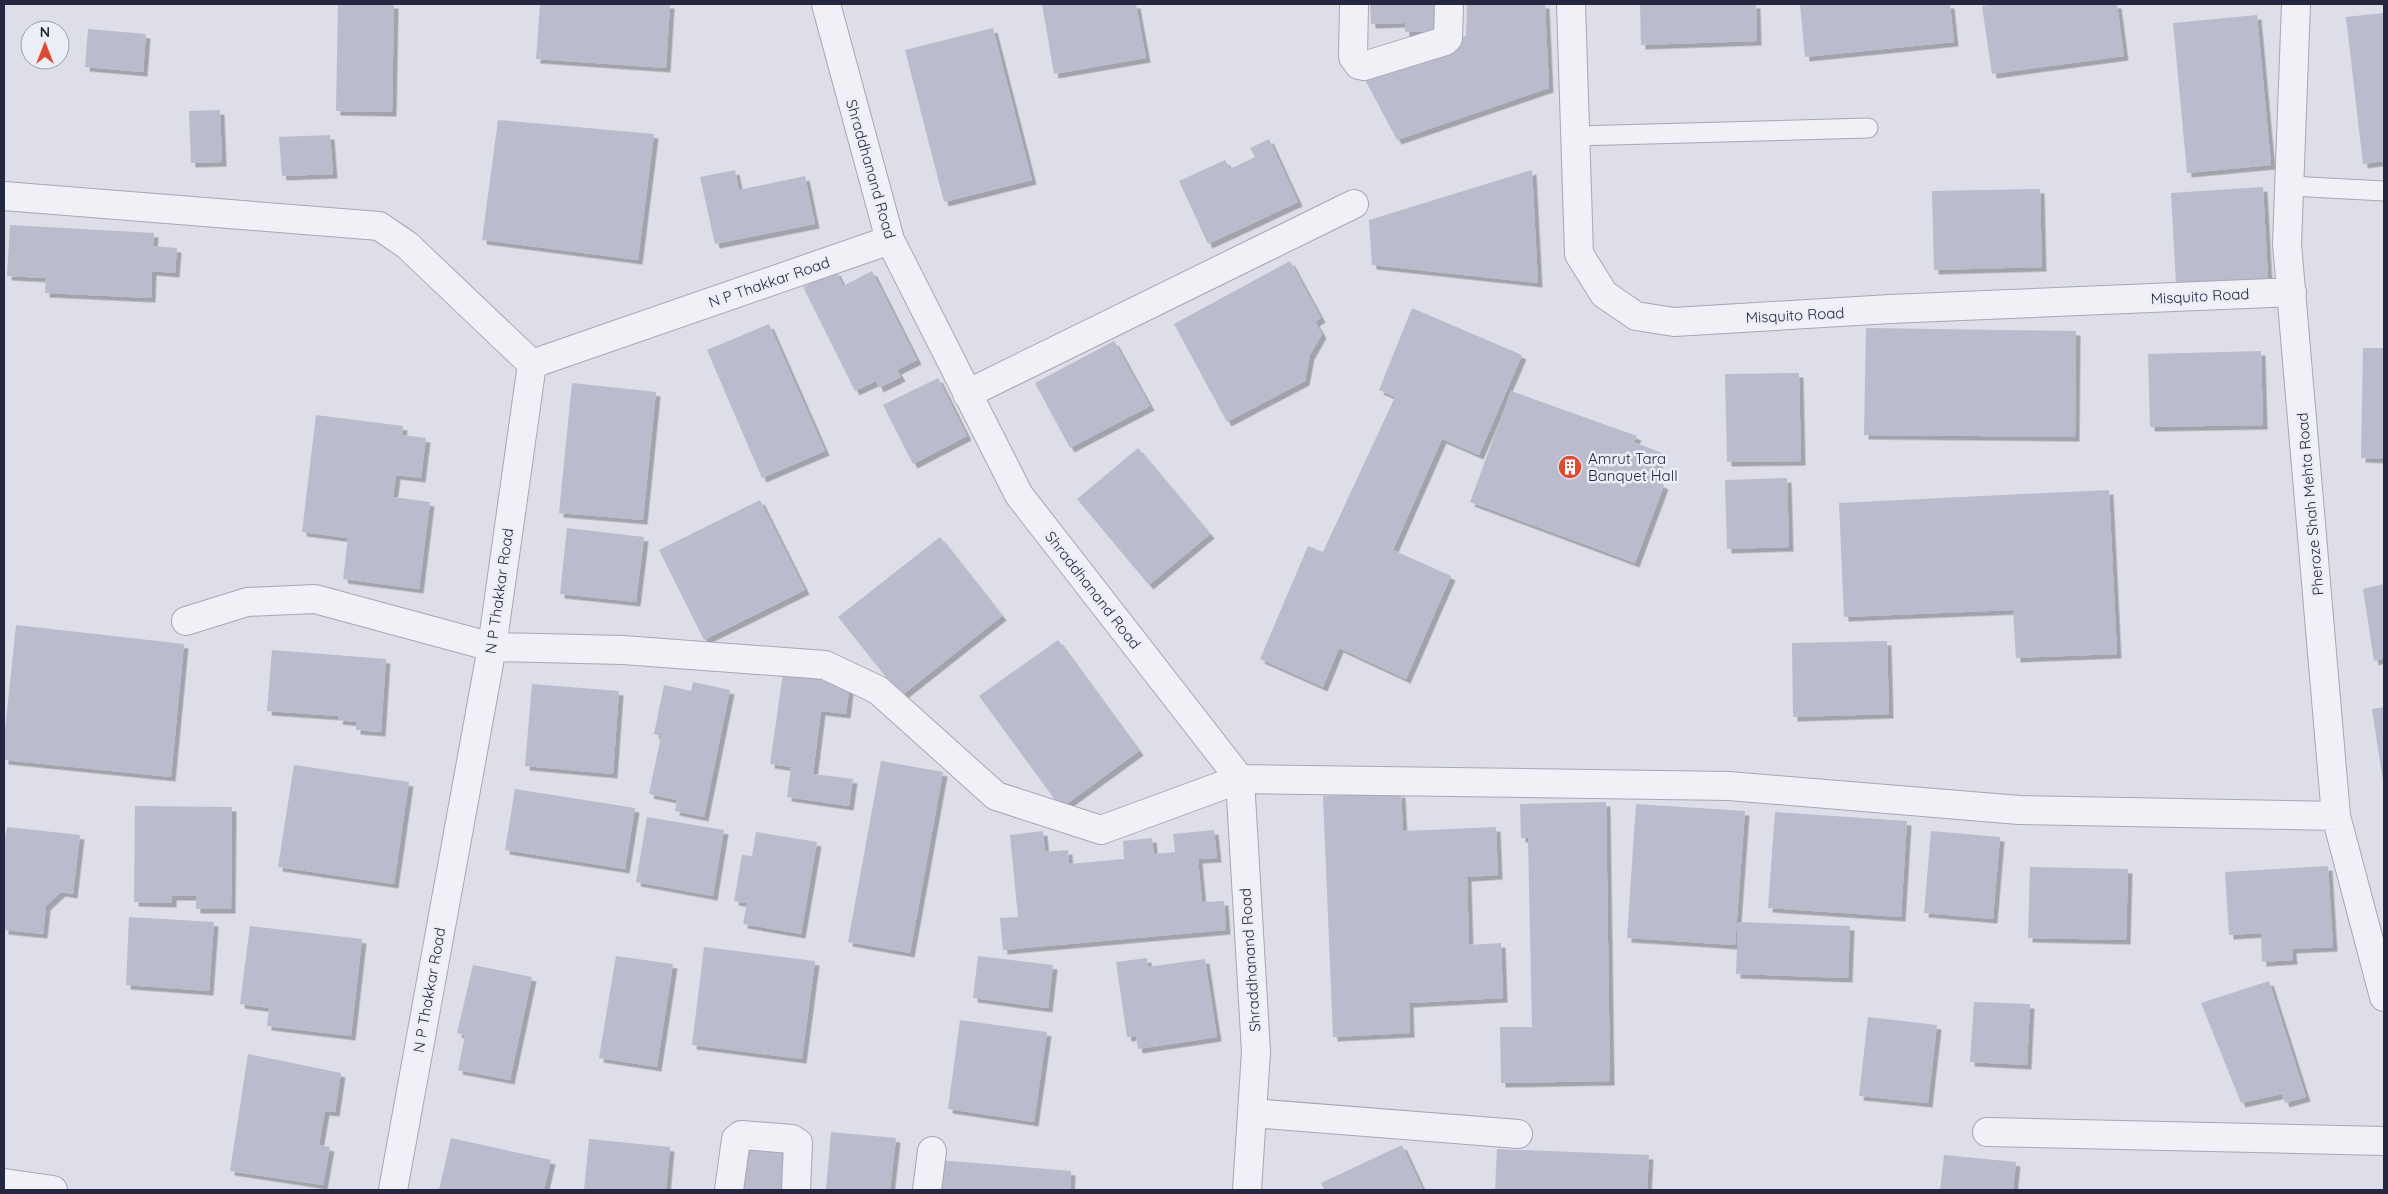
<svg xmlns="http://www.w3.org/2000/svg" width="2388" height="1194" viewBox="0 0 2388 1194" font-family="Quicksand,sans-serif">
<defs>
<filter id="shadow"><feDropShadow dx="4.5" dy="4.5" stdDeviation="0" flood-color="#0004"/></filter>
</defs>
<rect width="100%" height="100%" fill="#dddee8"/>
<path fill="#babbcc" filter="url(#shadow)" d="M338,4h56l-2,108 -56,-1z
M540,4h130l-4,64 -130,-9z
M1042,4h94l10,54 -92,16z
M1370,4h72v28h-37v-9l-34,1z
M1467,4h78l4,84 -152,52 -34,-64 103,-40z
M1640,4h116l1,37 -116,4z
M1800,4h150l4,38 -149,15z
M1996,4h121l7,52 -132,18 -10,-68z
M2384,13v148l-21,3 -17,-147z
M2257,15l14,150 -84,8 -14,-150z
M993,28l39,152 -88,22 -39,-152z
M88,29l58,5 -3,38 -58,-5z
M220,110l2,52 -31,1 -2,-52z
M498,120l156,14 -16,126 -156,-20z
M330,135l3,39 -51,2 -3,-39z
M1269,139l29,63 -90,42 -29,-63 46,-21 5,9 25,-12 -5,-9z
M735,170l4,20 66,-14 10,48 -100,20 -15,-67z
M1532,170l6,113 -166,-18 -3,-45z
M2263,187l5,92 -92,5 -5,-91z
M2040,189l2,78 -108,3 -2,-79z
M10,225l144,8 -1,13 24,2 -2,25 -23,-2 -1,27 -106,-5 1,-15 -39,-2z
M1290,261l31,57 -6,4 7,12 -12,21 -5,26 -78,41 -53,-98z
M836,271l7,15 29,-15 45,89 -20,10 4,7 -22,11 -3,-7 -21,10 -52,-104z
M1412,308l110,47 -43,100 -37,-16 -49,111 58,26 -45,103 -67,-31 -16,39 -63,-28 48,-113 15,6 72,-155 -16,-7z
M769,324l56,127 -63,27 -55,-128z
M1866,328l210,3 -1,106 -211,-2z
M1114,341l36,65 -80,42 -35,-65z
M2363,348h21v111l-23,-1z
M2261,351l2,74 -113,2 -2,-73z
M1799,373l2,88 -74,1 -2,-88z
M938,378l29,58 -54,28 -30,-59z
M572,383l84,9 -13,128 -84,-7z
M1511,391l126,45 -3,6 28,11 -10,27 12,5 -29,78 -165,-61z
M316,415l87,11 -1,9 24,3 -5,40 -25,-3 -3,22 37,5 -11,87 -76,-10 5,-41 -46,-6z
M1138,448l72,86 -61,51 -72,-86z
M1787,478l2,69 -62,2 -2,-69z
M2109,490l8,164 -101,4 -3,-48 -169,7 -5,-114z
M760,500l45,90 -101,50 -45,-90z
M567,528l77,9 -8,65 -76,-8z
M940,537l62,79 -101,80 -63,-79z
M2384,584v74l-10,3 -11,-72z
M16,625l168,19 -13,133 -167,-17v-20z
M1058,640l81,111 -78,57 -82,-112z
M1887,641l2,73 -96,3 -1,-74z
M272,650l114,9 -5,73 -25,-2v-8l-18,-2 1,-4 -72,-5z
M783,673l67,9 -4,32 -25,-3 -8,63 40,5 -4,27 -62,-9 4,-30 -21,-3z
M693,682l37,8 -26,127 -29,-6 2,-11 -28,-6 12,-58 -7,-2 10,-49 27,6z
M532,684l87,7 -6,83 -88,-8z
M2384,707v75h-1l-11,-73z
M881,761l62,11 -33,181 -62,-11z
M294,765l115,17 -15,102 -116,-17z
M515,789l120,19 -10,61 -120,-19z
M1401,793l2,38 93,-4 2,48 -31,2 2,68 32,-2 2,55 -94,5 1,30 -77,4 -10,-241z
M1606,802l4,279 -109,2 -1,-56h32l-4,-189h-7l-1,-34z
M1636,804l109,7 -10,134 -108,-7z
M135,806l97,1 -1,102h-35v-13h-24v7l-38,-1z
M1775,812l132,9 -6,96 -133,-9z
M647,817l77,13 -11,66 -77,-14z
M7,827l73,8 -7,59 -12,-2 -15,14 -3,28 -39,-4v-86z
M1214,830l3,28 -19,1 4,43 22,-1 2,29 -223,20 -3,-32 18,-1 -8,-82 33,-4 2,21 23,-2 1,14 55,-5 -1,-18 29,-3 2,16 21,-2 -2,-18z
M1931,831l69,6 -7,82 -69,-6z
M756,832l61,10 -16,92 -58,-10 4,-21 -13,-2 8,-46 10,1z
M2328,866l5,81 -41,2 1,11 -31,2 -1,-29 -32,2 -4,-63z
M2030,867l98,2 -2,71 -98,-2z
M129,917l85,5 -5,69 -83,-6z
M1738,922l112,4 -2,52 -112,-4z
M250,926l112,13 -11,97 -84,-10 2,-18 -29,-4z
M704,947l111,14 -13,98 -110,-14z
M616,956l57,8 -16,103 -58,-9z
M978,956l75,9 -5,43 -75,-10z
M1147,958l1,9 57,-8 12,78 -79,12 -2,-13 -9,1 -11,-75z
M473,965l59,12 -22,103 -52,-10 7,-35 -8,-2z
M2269,981l37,116 -21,6 -3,-9 -41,9 -40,-100z
M1974,1002l56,2 -3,61 -57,-3z
M1868,1017l69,8 -9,78 -69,-7z
M960,1020l87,12 -13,90 -86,-13z
M248,1054l93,19 -6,39 -10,-1 -6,34 11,2 -7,38 -93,-14z
M831,1132l65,6 -6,52h-64z
M451,1138l100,22 -7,30h-105z
M589,1139l81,8 -4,43h-82z
M739,1142l48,3 7,45h-58z
M1402,1145l21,45h-99l-3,-7z
M1497,1149l152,6 -2,35h-152z
M1944,1155l72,7 -3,28h-73z
M938,1160l133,11 -1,19h-134z"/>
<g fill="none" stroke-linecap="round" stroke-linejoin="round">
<g stroke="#a6a7b6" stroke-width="21">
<path id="lane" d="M1575,136l293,-8
M2290,186l94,5"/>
</g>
<g stroke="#a6a7b6" stroke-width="30">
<path id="street" d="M826,4l64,236 129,255 221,284 16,273 -9,138
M1354,4l-1,53 6,8 5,1 81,-25 3,-3 1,-34
M1571,4l8,250 25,40 32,22 38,6 216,-13 402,-17
M2296,4l-9,240 49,572 48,181
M4,196l375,30 28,19 125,119
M967,394l387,-190
M186,621l61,-19 68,-3 177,48 131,3 202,15 53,25 118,106 105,34 139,-51 489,7 290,24 317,6
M1252,1113l266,21
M1987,1132l397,9
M4,1183l49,7
M393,1190l99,-543 40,-283 358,-124
M729,1190l7,-51 5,-4 51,4 6,4 -2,47
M927,1190l5,-39"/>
</g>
<use href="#lane" stroke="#f0f0f6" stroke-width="19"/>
<use href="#street" stroke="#f0f0f6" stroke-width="28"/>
</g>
<defs>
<g id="building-disc" transform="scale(1.25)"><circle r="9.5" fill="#dc4b33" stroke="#eceef6"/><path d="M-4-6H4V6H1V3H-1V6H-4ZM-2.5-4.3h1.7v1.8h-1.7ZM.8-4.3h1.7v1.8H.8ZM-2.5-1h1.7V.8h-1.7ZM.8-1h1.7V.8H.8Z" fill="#fff"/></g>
</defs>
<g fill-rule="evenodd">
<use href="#building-disc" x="1570" y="467"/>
</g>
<g text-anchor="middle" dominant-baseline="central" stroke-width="5" stroke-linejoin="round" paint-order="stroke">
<g font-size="15" fill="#252741" stroke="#eceef6">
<text transform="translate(871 169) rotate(74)">Shraddhanand Road</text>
<text transform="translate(769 282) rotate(-19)">N P Thakkar Road</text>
<text transform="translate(2200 296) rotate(-3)">Misquito Road</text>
<text transform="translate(1795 315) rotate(-3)">Misquito Road</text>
<text transform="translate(2310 504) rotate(-95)">Pheroze Shah Mehta Road</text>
<text transform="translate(1093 590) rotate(52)">Shraddhanand Road</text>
<text transform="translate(499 591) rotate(-82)">N P Thakkar Road</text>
<text transform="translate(1250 960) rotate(-94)">Shraddhanand Road</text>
<text transform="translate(429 990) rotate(-80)">N P Thakkar Road</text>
</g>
<g font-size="15" fill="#252741" stroke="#eceef6" text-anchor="start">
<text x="1588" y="458">Amrut Tara<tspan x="1588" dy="17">Banquet Hall</tspan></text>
</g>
</g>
<rect width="2388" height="1194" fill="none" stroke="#252741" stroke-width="10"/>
<g transform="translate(45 45)"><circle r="24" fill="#eceef6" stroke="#9c9eae"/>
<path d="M0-4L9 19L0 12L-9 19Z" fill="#dc4b33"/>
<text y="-8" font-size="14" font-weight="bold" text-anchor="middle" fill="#252741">N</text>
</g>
</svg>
